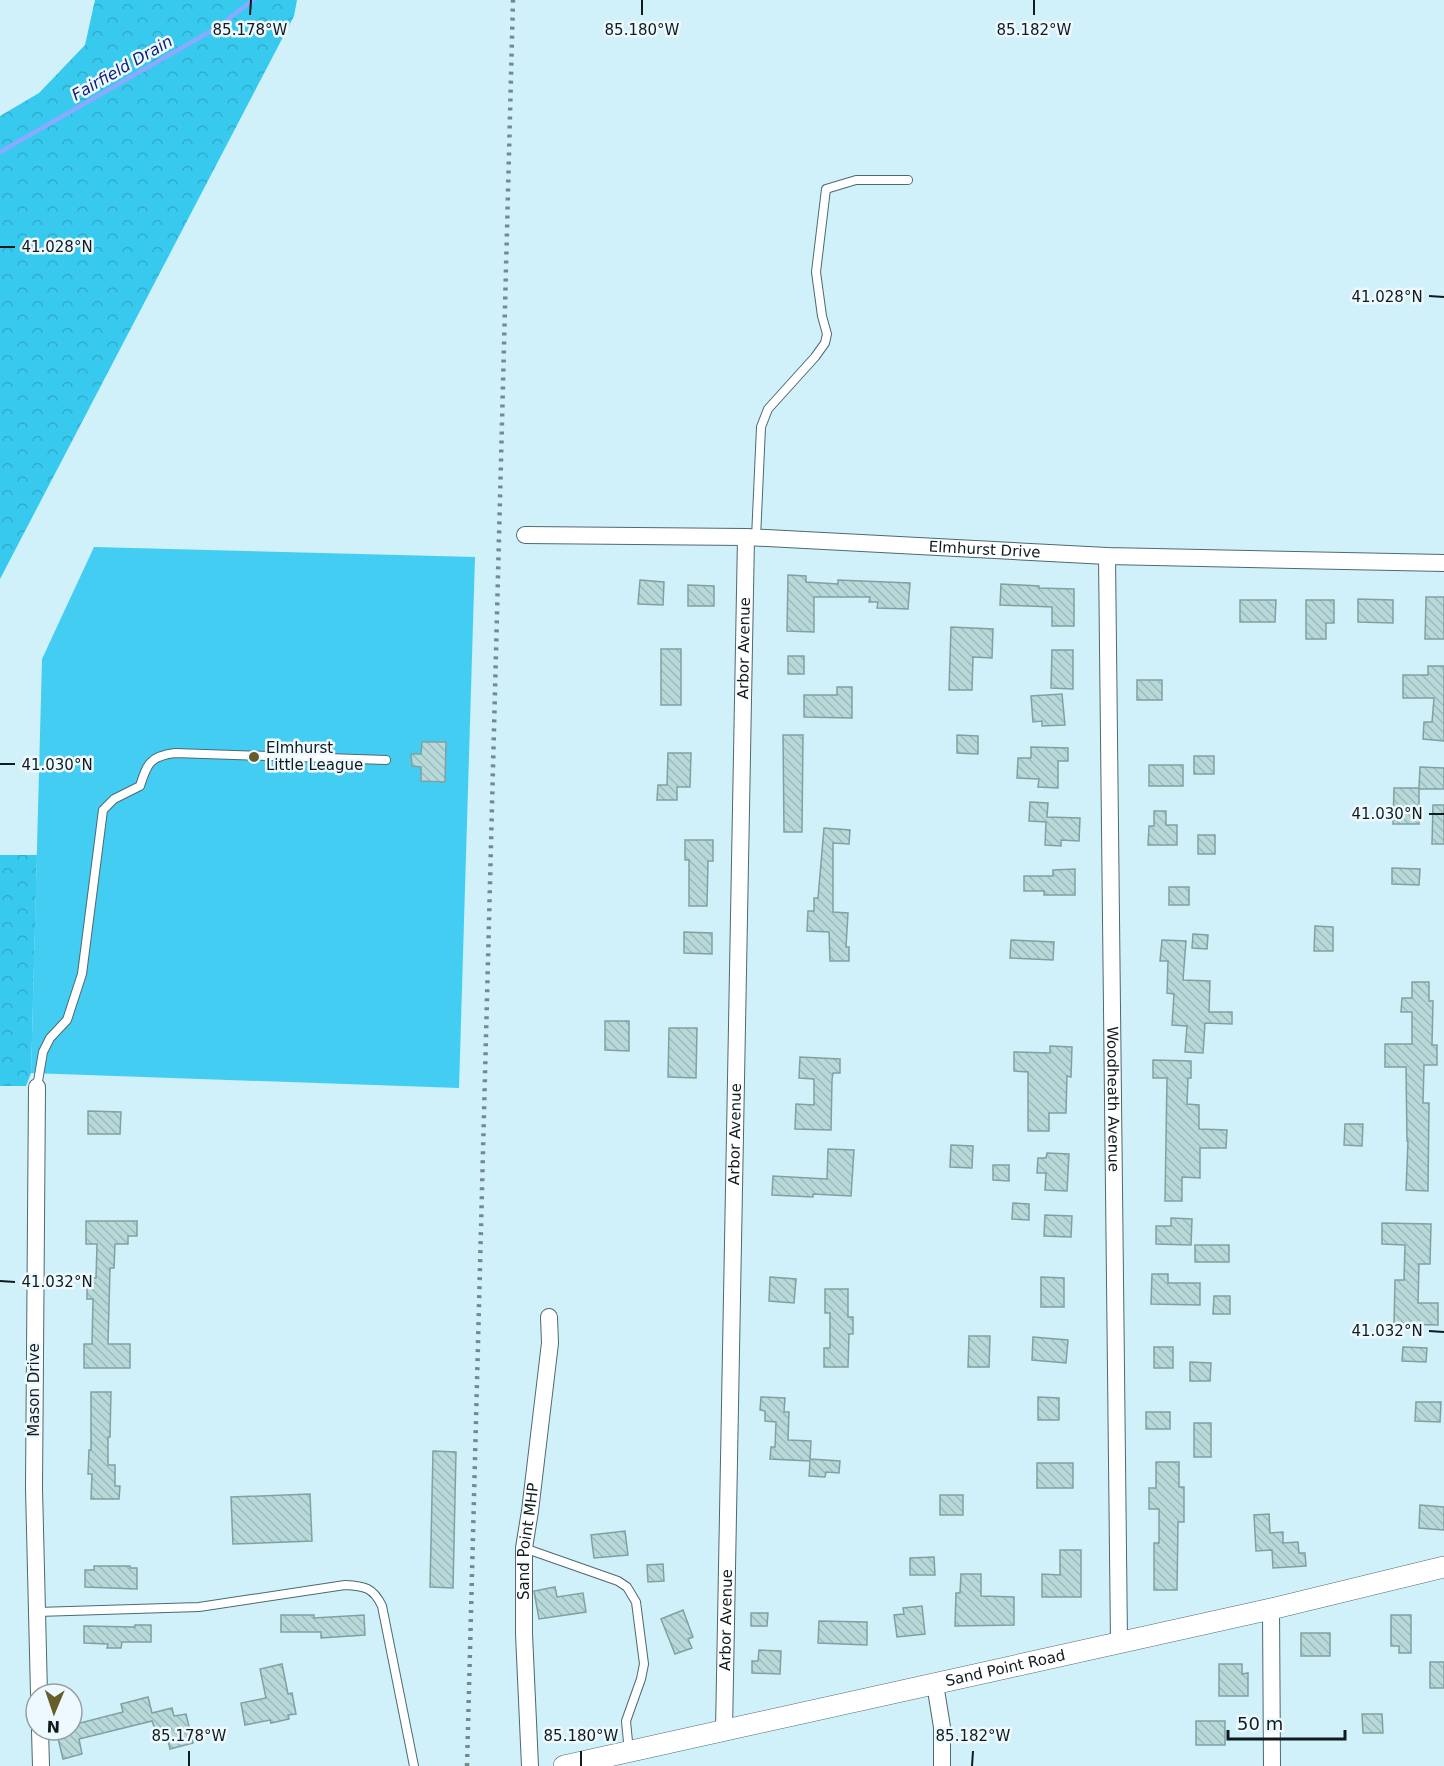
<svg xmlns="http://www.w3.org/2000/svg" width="1444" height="1766" viewBox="0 0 1444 1766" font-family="'DejaVu Sans',sans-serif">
<defs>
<pattern id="forest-crowns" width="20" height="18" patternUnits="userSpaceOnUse" patternTransform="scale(1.5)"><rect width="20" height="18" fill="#38c9ef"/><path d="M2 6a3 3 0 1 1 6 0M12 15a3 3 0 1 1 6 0" fill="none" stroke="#30accc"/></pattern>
<pattern id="building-back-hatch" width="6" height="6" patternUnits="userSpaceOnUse" patternTransform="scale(1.5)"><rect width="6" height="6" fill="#b7d9d9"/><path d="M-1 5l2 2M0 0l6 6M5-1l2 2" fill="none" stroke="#9cbaba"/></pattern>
</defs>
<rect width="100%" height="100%" fill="#d0f0fa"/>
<path fill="url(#forest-crowns)" d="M95,0h202l-3,16 -294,563v-463l39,-23 46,-48z
M0,855h37l-6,218 -5,13h-26z"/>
<path fill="#44cdf3" d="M94,547l381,10 -16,531 -428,-15 11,-414z"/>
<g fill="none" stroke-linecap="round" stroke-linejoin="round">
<path stroke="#8aaaff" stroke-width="4.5" d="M0,152l218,-125 35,-27"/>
</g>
<path fill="url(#building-back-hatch)" stroke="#80a1a1" stroke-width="1.5" d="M788,575l18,1v6l32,2v-4l72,3 -2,26 -31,-1 1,-6h-9l1,-5h-56v35l-27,-1z
M640,580l24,2 -1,23 -25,-1z
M1001,584l38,2v2l35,1v37h-22v-19l-52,-2z
M688,585l26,1v20h-26z
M1426,597h18v42h-19z
M1358,599l35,1v23l-35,-1z
M1240,600h36l-1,22h-35z
M1306,600h28v23h-8v16h-20z
M951,627l42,2 -1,29 -19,-1 -1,33h-23z
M661,649h20v56h-20z
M1052,650h21v39l-22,-1z
M788,656h16v18h-16z
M1428,666h16v75l-21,-2 1,-17h8l2,-24h-31v-23h25z
M1137,680h25v20h-25z
M837,687h15v31l-48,-1v-22h33z
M1062,694l3,31 -23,1v-5l-9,1 -2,-26z
M783,735h20l-1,97h-18z
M957,735l21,1v18l-21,-1z
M422,742h24l-1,40 -24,-1v-14l-9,-1 -1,-12h10z
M1031,747l37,1v13h-10v27l-20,-1 1,-8 -22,-1 1,-20h13z
M668,753h23l-1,34h-13v13h-20l1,-15h9z
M1194,756h20v18h-20z
M1149,765h34v21h-34z
M1420,767l24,1v21h-25v35h-26l1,-36h25z
M1030,802l18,1 -1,14 33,1 -1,23 -18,-1v6l-16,-1 1,-23 -17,-1z
M1433,805h11v39h-12z
M1154,811h12v14h11v20h-29l1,-19h5z
M824,828l26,2 -1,14 -16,-1v69l15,1 -2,34h3v14h-19l-1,-29 -22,-1 1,-20h6v-13h4z
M1198,835h17v19h-17z
M685,840h28v21h-5l-1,45h-18v-46h-4z
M1392,868l28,1 -1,16 -27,-1z
M1075,869v26h-31v-4h-20v-15h29v-6z
M1169,887h20v18h-20z
M1315,926l18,1v24h-19z
M684,932l28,1v21l-28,-1z
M1193,934l15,1 -1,14 -15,-1z
M1011,940l43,2 -1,18 -43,-2z
M1162,940l24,1 -3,39 27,1 -1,31h23v12l-27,-1 -2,30 -18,-1 2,-26 -15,-1 2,-31 -7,-1 1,-32h-8z
M1412,982h17v19h4l-1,44h5v20h-13l-1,38h6l-1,88 -22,-1 2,-49h-1l-1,-74h-21v-23h27v-32h-11l1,-14h10z
M605,1021h24v30l-24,-1z
M669,1028h28l-1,50 -28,-1z
M1050,1046l22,1 -1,30 -4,-1 -1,37h-17v18h-21v-59l-14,-1v-19l36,1z
M800,1057l40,2v14h-7l-1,7 -1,50 -36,-1 1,-25 18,1v-26l-15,-1z
M1153,1060l38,1v17h-3l-1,26 12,1v24l28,1 -1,18h-26v30l-18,-1v24h-17l2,-123h-14z
M88,1111l33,1 -1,22h-32z
M1345,1124h18l-1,22 -18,-1z
M951,1145l22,1 -1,22 -22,-1z
M828,1149l26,1 -3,46 -38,-2v3l-41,-2 1,-19 54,3z
M1047,1153l22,1 -2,37 -22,-1 1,-17h-9l1,-15h8z
M993,1165h16v16l-16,-1z
M1013,1203l16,1v16l-17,-1z
M1045,1215l27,1 -1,21 -27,-1z
M1171,1218l21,1 -1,26 -35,-1v-18h15z
M86,1221h51v15h-9v8h-13l-1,24h-4l-2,76h22v24h-46v-24h8l1,-45h-6v-21h9l1,-34h-11z
M1382,1223l49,1 -1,40h-11l-1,39h20v22l-44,-1 1,-44h9l1,-35 -23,-1z
M1195,1245h34v17h-34z
M1152,1274h16v9h32v22l-49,-1z
M770,1277l26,2 -2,24 -25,-2z
M1041,1277l23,1v29h-23z
M825,1289h23v28h5v17h-4l-1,33h-24v-19h6v-35h-5z
M1214,1296h16v18h-17z
M969,1336h21l-1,31h-21z
M1033,1337l35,3 -2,23 -34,-3z
M1154,1347h19v21h-19z
M1403,1347l24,1 -1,14 -24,-1z
M1190,1362l21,1 -1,18h-20z
M91,1392h20l-1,45h-2v28h7v21h5l-1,13h-28l1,-25h-4l1,-24h2z
M761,1397l24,1 -1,14h5l-1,28 23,1 -1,18 30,2 -1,12 -13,-1 -1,5 -16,-1 1,-15 -40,-2 1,-12h4l1,-25 -11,-1v-10l-5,-1z
M1038,1397l21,1v22h-21z
M1416,1402h25l-1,20 -25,-1z
M1146,1412h24v17h-24z
M1194,1423h17v34h-17z
M433,1451l23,1 -3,136 -23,-1z
M1156,1462h23v25h5v35h-6l-1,68h-23v-47h5v-34h-10v-21h7z
M1037,1463h36v25h-36z
M310,1494l2,47 -79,3 -2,-47z
M940,1495h23v20h-23z
M1420,1505l24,2v23l-25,-2z
M1269,1514l1,19 13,-1v11l15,-1 1,11h6l1,13 -33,2 -1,-18 -16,1 -2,-36z
M625,1531l3,24 -34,3 -3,-23z
M1060,1550h21v47h-39v-23l18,1z
M934,1557l1,18h-25v-17z
M663,1564l1,17 -16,1 -1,-17z
M94,1566h36v2h7v21l-52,-2v-17h9z
M961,1574h20v22l33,1v28l-59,1 1,-33h4z
M555,1587l2,10 26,-4 3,19 -47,7 -5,-28z
M922,1606l3,28 -28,3 -3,-22 10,-1 -1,-6z
M683,1610l10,27 -5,2 4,9 -17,6 -14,-35z
M751,1613h17l-1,13h-16z
M281,1615h33v3l50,-3 1,20 -44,3v-6h-40z
M1391,1615h20v38h-12v-7h-8z
M819,1621l48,1v23l-49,-2z
M135,1625h16v17h-29l-1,6h-14l1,-4 -24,-1v-17l51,1z
M1301,1633h29v23h-29z
M759,1650l22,1 -1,23 -28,-1v-12h6z
M1430,1662h14v26h-14z
M282,1664l6,30 4,-1 4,21 -8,1 1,4 -18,4 -1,-3 -25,5 -4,-22 25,-5 -6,-29z
M1219,1664h23v10l6,-1v23h-29z
M148,1697l4,16 20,-5 2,8 12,-2 7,29 -23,6 -5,-22 -10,2 -3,-8 -73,18 3,15 -19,5 -7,-29h16v-5l51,-13 -2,-8z
M1362,1714h20l1,19h-20z
M1196,1721h29v24h-29z"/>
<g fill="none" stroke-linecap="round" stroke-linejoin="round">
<g stroke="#4d6972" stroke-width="10">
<path id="service" d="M756,538l5,-111 7,-18 47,-52 10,-14 2,-9 -5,-18 -6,-44 10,-83 30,-9h52
M37,1087l6,-35 7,-14 17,-18 15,-46 21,-164 11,-11 26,-13c7,-22 10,-30 35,-33l211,7
M524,1548l94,33 9,6 9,15 8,62 -3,15 -15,42 3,31
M37,1612l162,-5 146,-22c19,1 28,2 37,21l32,160"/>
</g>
<g stroke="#4d6972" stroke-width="18">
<g id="minor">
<path id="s1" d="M525,535l221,2 361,19 337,7"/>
<path id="s2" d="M1107,556l12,1086"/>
<path d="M37,1087l-3,401 5,206"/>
<path d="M1271,1609l1,157"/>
<path d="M935,1684l7,43v39"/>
<path d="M40,1730l1,36"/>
<path id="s3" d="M724,1731l22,-1194"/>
<path id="s4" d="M530,1766l-6,-132v-86l6,-37 20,-168 -1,-26"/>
</g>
</g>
<g stroke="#4d6972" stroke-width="22">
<g id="tertiary">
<path id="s5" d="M564,1766l707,-157 173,-42"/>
</g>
</g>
<use href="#service" stroke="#fff" stroke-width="8"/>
<use href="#minor" stroke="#fff" stroke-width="16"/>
<use href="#tertiary" stroke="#fff" stroke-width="21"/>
<path stroke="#738990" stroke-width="4.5" stroke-dasharray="3 6" stroke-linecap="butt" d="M467,1766l46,-1766"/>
</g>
<path fill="none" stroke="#0f1b1f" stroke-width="2" d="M250,15l1,-15M642,15v-15M1034,15v-15M0,247h15M1429,296l15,1M0,764h15M1429,814h15M0,1281l15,1M1429,1331l15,1M189,1766v-15M581,1766v-15M972,1766l1,-15"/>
<circle fill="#655e2a" stroke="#edf9fe" stroke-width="2" cx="254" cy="757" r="6"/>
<g text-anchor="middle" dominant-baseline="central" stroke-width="5" stroke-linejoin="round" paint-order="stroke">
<g font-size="15" fill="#0f1b1f" stroke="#edf9fe">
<text stroke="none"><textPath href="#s1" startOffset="460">Elmhurst Drive</textPath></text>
<text stroke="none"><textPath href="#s3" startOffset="1083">Arbor Avenue</textPath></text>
<text stroke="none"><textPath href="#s2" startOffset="543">Woodheath Avenue</textPath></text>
<text stroke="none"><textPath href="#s3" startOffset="597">Arbor Avenue</textPath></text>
<text transform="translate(34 1390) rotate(-90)">Mason Drive</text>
<text stroke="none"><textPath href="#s4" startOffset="225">Sand Point MHP</textPath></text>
<text stroke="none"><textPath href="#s3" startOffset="111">Arbor Avenue</textPath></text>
<text stroke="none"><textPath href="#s5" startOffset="452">Sand Point Road</textPath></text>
</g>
<g font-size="15" fill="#0f1b1f" stroke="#edf9fe" text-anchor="start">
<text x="266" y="748">Elmhurst<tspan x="266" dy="17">Little League</tspan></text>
</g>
<g font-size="16" font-style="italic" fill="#101e7e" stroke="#edf9fe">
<text transform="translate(122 68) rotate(-30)">Fairfield Drain</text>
</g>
</g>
<g font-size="15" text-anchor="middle" fill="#0f1b1f" stroke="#edf9fe" stroke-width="5" stroke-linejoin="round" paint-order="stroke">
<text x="250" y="35">85.178°W</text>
<text x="642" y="35">85.180°W</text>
<text x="1034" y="35">85.182°W</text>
<text x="57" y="252">41.028°N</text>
<text x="1387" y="302">41.028°N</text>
<text x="57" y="770">41.030°N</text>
<text x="1387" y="819">41.030°N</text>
<text x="57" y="1287">41.032°N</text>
<text x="1387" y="1336">41.032°N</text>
<text x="189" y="1741">85.178°W</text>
<text x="581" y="1741">85.180°W</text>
<text x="973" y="1741">85.182°W</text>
</g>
<g transform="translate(54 1712) rotate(182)"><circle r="28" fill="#edf9fe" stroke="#94a0a5" stroke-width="1.5"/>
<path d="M0-4.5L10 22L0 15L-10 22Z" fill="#655e2a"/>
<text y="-9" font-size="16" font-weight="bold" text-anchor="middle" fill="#0f1b1f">N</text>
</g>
<path d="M1228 1730v9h117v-9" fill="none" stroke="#0f1b1f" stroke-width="3"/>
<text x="1237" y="1730" font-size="18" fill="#0f1b1f" stroke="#edf9fe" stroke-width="4.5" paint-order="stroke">50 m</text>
</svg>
